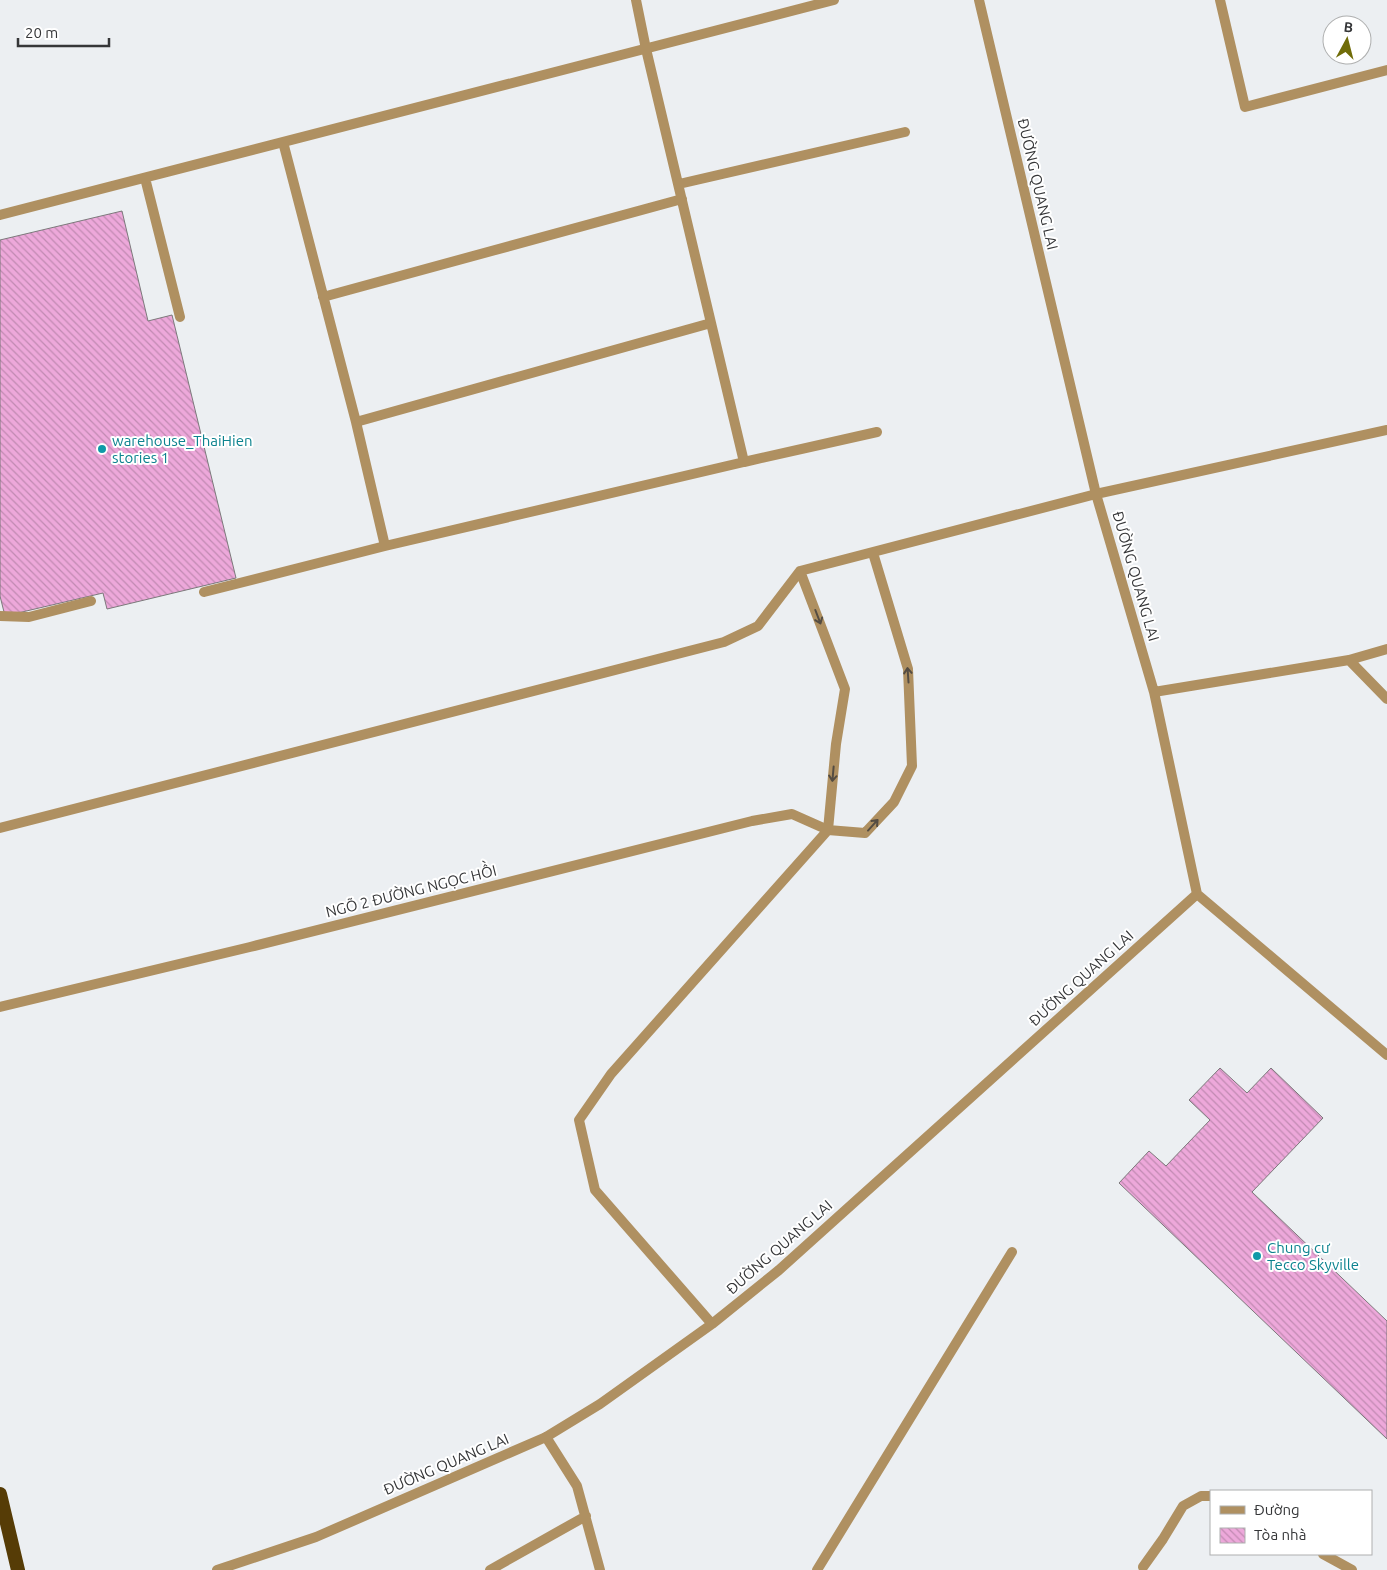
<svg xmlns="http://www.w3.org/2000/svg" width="1387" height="1570" viewBox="0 0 1387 1570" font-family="Ubuntu,sans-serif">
<defs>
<pattern id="building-back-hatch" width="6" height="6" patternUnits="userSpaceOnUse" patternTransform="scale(1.25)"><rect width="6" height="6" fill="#eda8da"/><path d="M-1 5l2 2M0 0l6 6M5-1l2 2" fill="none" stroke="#c18ab2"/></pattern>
</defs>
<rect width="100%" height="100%" fill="#eceff2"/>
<path fill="url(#building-back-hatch)" stroke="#7c797b" d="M122,211l26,110 24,-6 64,263 -129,31 -4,-16 -98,23 -5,-20v-356z
M1220,1068l27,25 24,-25 52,50 -71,74 135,129v118l-268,-256 30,-32 17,15 44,-46 -21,-20z"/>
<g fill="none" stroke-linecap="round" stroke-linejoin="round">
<path stroke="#af9061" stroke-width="10" d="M636,0l10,49 98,413 133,-30
M283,142l73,280 29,124
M145,178l35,139
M679,184l226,-52
M0,215l834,-215
M323,297l359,-98
M356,422l355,-99
M204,592l181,-46 359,-84
M0,616l29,1 62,-16
M546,1437l31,49 23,84
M1323,1554l29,16
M1143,1567l20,-28 20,-33 18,-10h10
M490,1570l96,-54
M817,1570l195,-318"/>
<path stroke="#af9061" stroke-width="10" d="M979,0l117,494 58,198 43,202
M1220,0l25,107 142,-37
M1349,660l38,39
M1154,692l195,-32 38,-11
M0,828l724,-186 34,-16 42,-55 296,-77 291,-64
M1197,894l190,161
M0,1007l250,-60 502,-126 40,-7 36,16 37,3 29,-31 18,-36 -4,-97 -35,-116
M712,1324l-117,-134 -16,-70 32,-46 217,-244 8,-86 9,-55 -45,-118
M217,1570l99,-33 230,-100 54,-33 112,-80 67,-54 418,-376"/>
<path stroke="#563c06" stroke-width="14" d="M0,1494l18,76"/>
</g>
<defs><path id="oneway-shaft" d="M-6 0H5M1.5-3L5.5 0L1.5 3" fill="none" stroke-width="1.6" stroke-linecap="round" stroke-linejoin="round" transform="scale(1.25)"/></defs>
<g stroke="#544c42">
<use href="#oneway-shaft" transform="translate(818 617) rotate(69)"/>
<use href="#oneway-shaft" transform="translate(908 675) rotate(-94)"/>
<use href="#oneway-shaft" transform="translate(833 774) rotate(95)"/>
<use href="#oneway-shaft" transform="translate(873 825) rotate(-48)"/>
</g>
<g fill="#0f9aa8" stroke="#fff" stroke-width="2">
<circle cx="102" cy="449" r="5"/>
<circle cx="1257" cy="1256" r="5"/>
</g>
<g text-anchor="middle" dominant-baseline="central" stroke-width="4" stroke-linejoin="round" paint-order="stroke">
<g font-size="15" fill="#353638" stroke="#fff">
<text transform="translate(1038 184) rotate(77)">ĐƯỜNG QUANG LAI</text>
<text transform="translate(1136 576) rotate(74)">ĐƯỜNG QUANG LAI</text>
<text transform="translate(411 891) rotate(-14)">NGÕ 2 ĐƯỜNG NGỌC HỒI</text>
<text transform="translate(1081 978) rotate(-42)">ĐƯỜNG QUANG LAI</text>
<text transform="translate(779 1247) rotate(-41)">ĐƯỜNG QUANG LAI</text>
<text transform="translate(446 1464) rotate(-23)">ĐƯỜNG QUANG LAI</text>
</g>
<g font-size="15" fill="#0d838f" stroke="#fff" text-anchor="start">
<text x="112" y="440">warehouse_ThaiHien<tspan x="112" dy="17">stories 1</tspan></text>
<text x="1267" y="1247">Chung cư<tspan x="1267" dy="17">Tecco Skyville</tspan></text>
</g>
</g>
<rect x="1210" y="1490" width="162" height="65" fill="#ffffff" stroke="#aeafaf"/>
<rect x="1220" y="1506" width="25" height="8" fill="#af9061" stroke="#aeafaf"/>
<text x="1254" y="1515" font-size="15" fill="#353638">Đường</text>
<rect x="1220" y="1528" width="25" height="15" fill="url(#building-back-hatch)" stroke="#aeafaf"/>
<text x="1254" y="1540" font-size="15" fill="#353638">Tòa nhà</text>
<g transform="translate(1347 40) rotate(7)"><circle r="24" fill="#ffffff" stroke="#aeafaf"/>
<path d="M0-4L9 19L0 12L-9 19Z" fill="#706c08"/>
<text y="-8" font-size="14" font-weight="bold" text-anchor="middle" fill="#353638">B</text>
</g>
<path d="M18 38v8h91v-8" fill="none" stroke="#353638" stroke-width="2.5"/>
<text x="25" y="38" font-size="15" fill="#353638" stroke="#ffffff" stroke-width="4" paint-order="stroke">20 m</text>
</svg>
